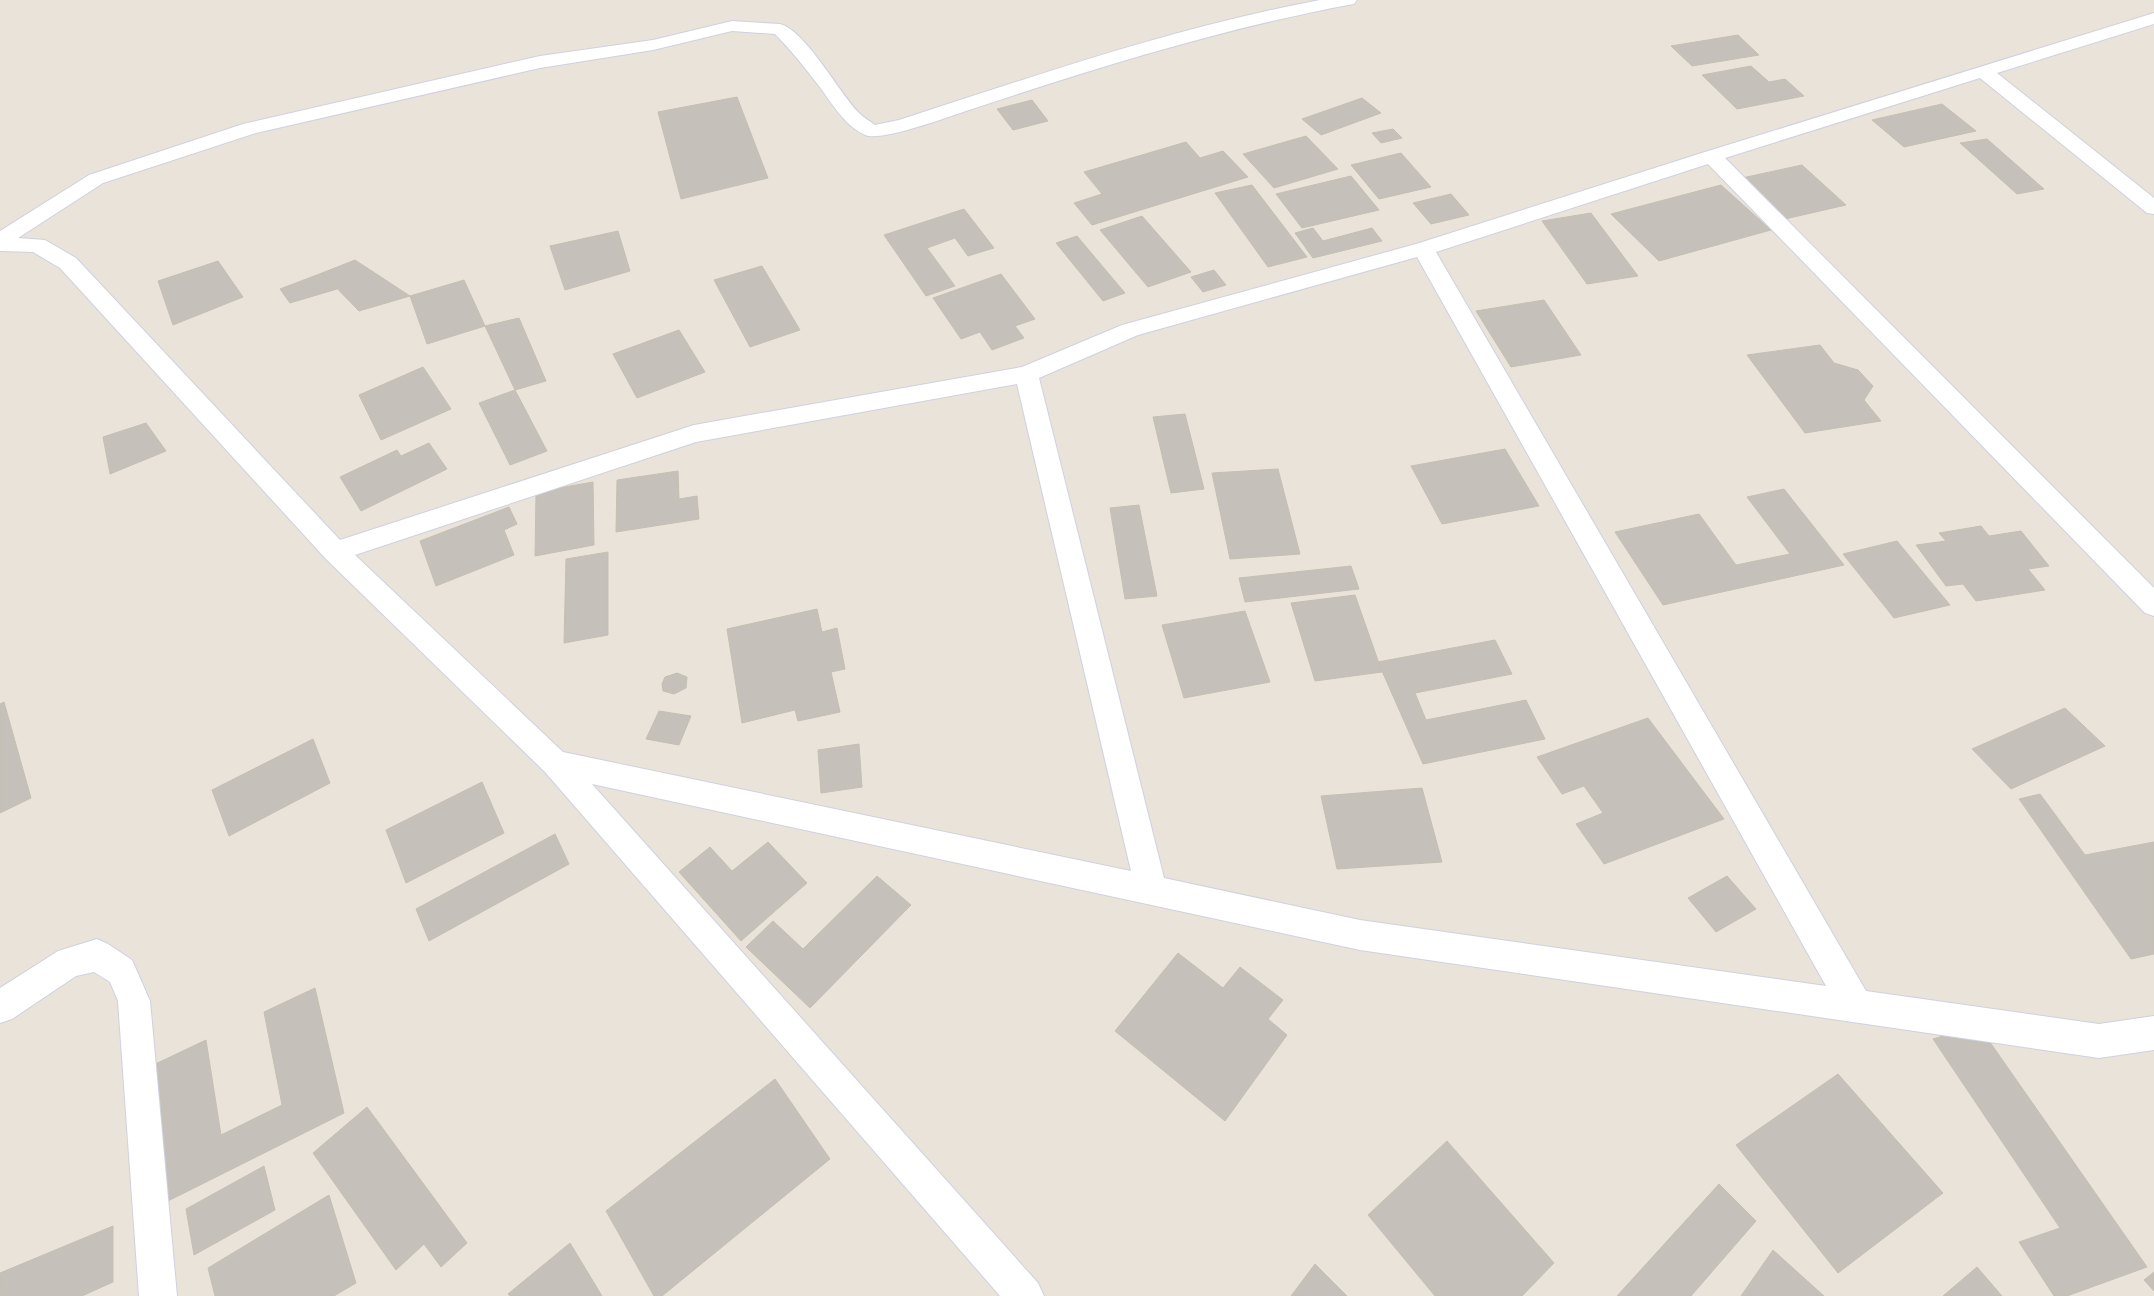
<svg xmlns="http://www.w3.org/2000/svg" width="2154" height="1296" viewBox="0 0 2154 1296" font-family="Rubik,sans-serif">
<rect width="100%" height="100%" fill="#eae3d9"/>
<path fill="#c5c0b9" stroke="#c5bfb3" d="M1738,35l21,20 -67,11 -21,-20z
M1751,66l18,16 16,-3 19,17 -67,13 -35,-34z
M737,97l31,81 -87,21 -23,-87z
M1362,98l19,15 -60,22 -19,-16z
M1032,100l16,21 -35,9 -16,-21z
M1942,104l34,27 -72,16 -32,-27z
M1393,129l9,9 -21,5 -9,-10z
M1306,136l32,33 -64,19 -31,-34z
M1987,139l57,50 -27,5 -57,-51z
M1186,142l14,16 23,-7 25,26 -156,48 -18,-22 28,-9 -18,-22z
M1401,153l30,34 -52,12 -28,-34z
M1802,165l44,40 -61,14 -43,-41z
M1351,176l28,34 -77,18 -26,-34z
M1252,185l55,72 -39,10 -53,-74z
M1721,185l50,45 -112,31 -48,-47z
M1451,194l18,21 -38,9 -18,-21z
M964,209l30,39 -26,8 -13,-18 -28,10 28,38 -29,10 -42,-61z
M1591,213l47,63 -51,8 -45,-63z
M1142,216l49,56 -43,15 -48,-57z
M1313,228l10,13 49,-13 10,13 -69,17 -18,-25z
M618,231l12,40 -65,19 -15,-44z
M1077,236l48,57 -22,8 -47,-58z
M355,260l55,36 -51,15 -37,-38z
M218,261l25,36 -70,28 -15,-44z
M762,266l38,64 -50,17 -36,-67z
M1214,270l12,15 -23,7 -12,-15z
M322,273l15,16 -47,14 -10,-14z
M1001,274l34,45 -20,7 9,12 -32,12 -12,-18 -19,7 -28,-41z
M464,280l21,46 -58,18 -17,-48z
M1544,300l37,55 -70,12 -35,-56z
M519,318l27,63 -31,9 -30,-64z
M679,330l26,42 -68,26 -24,-44z
M1820,345l14,18 24,7 15,16 -9,14 17,21 -76,12 -58,-78z
M423,367l28,42 -70,31 -22,-45z
M515,390l32,61 -37,14 -31,-62z
M1185,414l19,75 -33,4 -18,-76z
M146,423l20,28 -56,23 -7,-37z
M429,443l18,26 -86,42 -21,-34 57,-27 4,6z
M1505,449l34,57 -97,18 -31,-58z
M1278,469l22,85 -70,5 -18,-86z
M678,471l1,28 18,-3 2,23 -83,13 1,-52z
M593,482l1,63 -59,11 1,-64z
M1784,489l60,76 -181,40 -48,-73 84,-18 37,51 54,-11 -43,-57z
M1139,505l18,91 -32,3 -15,-91z
M509,507l8,17 -13,6 10,25 -78,31 -16,-45z
M1981,526l8,10 32,-5 28,35 -21,3 17,21 -69,11 -13,-17 -17,2 -30,-41 30,-4 -7,-8z
M1897,541l53,64 -56,13 -51,-64z
M608,552v83l-44,8 2,-84z
M1351,566l8,23 -114,13 -6,-24z
M1355,595l27,77 -67,9 -24,-78z
M817,609l5,23 15,-4 8,41 -14,3 9,40 -42,9 -3,-11 -53,13 -15,-94z
M1245,611l25,71 -86,16 -22,-73z
M1495,640l17,34 -97,19 11,27 100,-20 19,39 -122,25 -45,-102z
M677,673l10,4 -1,11 -12,6 -11,-3 -1,-7 3,-7z
M4,702l27,96 -31,15v-109z
M2065,708l40,38 -94,43 -39,-40z
M659,711l32,5 -12,29 -33,-6z
M1648,718l76,101 -120,45 -28,-40 27,-11 -19,-27 -22,8 -25,-37z
M313,739l17,44 -101,53 -17,-46z
M859,744l3,43 -41,6 -3,-43z
M482,782l22,51 -98,50 -20,-53z
M1422,788l20,74 -105,7 -16,-73z
M2040,794l45,61 69,-13v112l-23,5 -112,-160z
M555,834l14,30 -140,77 -13,-32z
M768,842l39,41 -66,58 -62,-69 31,-25 22,24z
M877,876l34,29 -101,103 -64,-61 27,-26 30,28z
M1727,876l29,33 -40,23 -28,-34z
M1178,953l45,35 17,-21 43,33 -15,19 19,16 -62,86 -110,-90z
M315,988l29,125 -176,88 -19,-134 57,-27 15,95 61,-30 -18,-93z
M1978,1025l169,242 -80,29h-13l-35,-54 41,-14 -127,-189z
M1838,1074l105,119 -105,80 -102,-128z
M775,1079l55,80 -168,137h-8l-48,-85z
M367,1107l100,136 -26,24 -17,-23 -28,26 -83,-117z
M1447,1141l107,122 -32,33h-87l-67,-81z
M264,1166l11,44 -81,45 -8,-46z
M1719,1184l37,37 -65,75h-74z
M329,1195l27,88 -22,13h-119l-7,-28z
M113,1226v56l-31,14h-82v-23z
M570,1243l32,53h-92l-2,-2z
M1773,1250l51,46h-83z
M1315,1264l32,32h-56z
M1977,1267l25,29h-59z
M2154,1272v19l-10,-11z"/>
<g fill="none" stroke-linecap="round" stroke-linejoin="round">
<g stroke="#cfd1e0" stroke-width="2">
<path id="minor" d="M1320,0h37l-3,4 -6,1c-132,25 -258,65 -385,107 -18,6 -83,30 -98,23 -21,-10 -33,-32 -46,-49 -14,-18 -28,-36 -44,-52l-43,-3 -79,19 -113,18 -284,65 -153,50 -85,55 27,2 31,18 264,282 354,-115 328,-58 100,-42 294,-81 289,-92 449,-139v11l-157,49 157,125v16l-7,-1 -167,-135 -255,80 429,430v28l-9,-3 -437,-449 -272,88 430,739 233,33 55,-8v34l-55,8 -739,-108 -768,-166 446,499 6,13h-44l-455,-524 -219,-213 -266,-291 -27,-16 -33,-1v-20l89,-56 154,-51 297,-68 113,-16 79,-19 48,3c25,6 60,70 79,89 5,5 11,8 16,12l24,-5c139,-45 277,-93 421,-120zM1417,257l409,729 -466,-66 -196,-42 -125,-500 99,-43zM1017,384l114,487 -568,-119 -208,-197 341,-113z
M97,939l11,5 24,16 18,41 27,295h-38l-21,-295 -8,-19 -16,-10 -18,4 -64,43 -12,4v-35l58,-37z"/>
</g>
<use href="#minor" fill="#fff" fill-rule="evenodd"/>
</g>
</svg>
